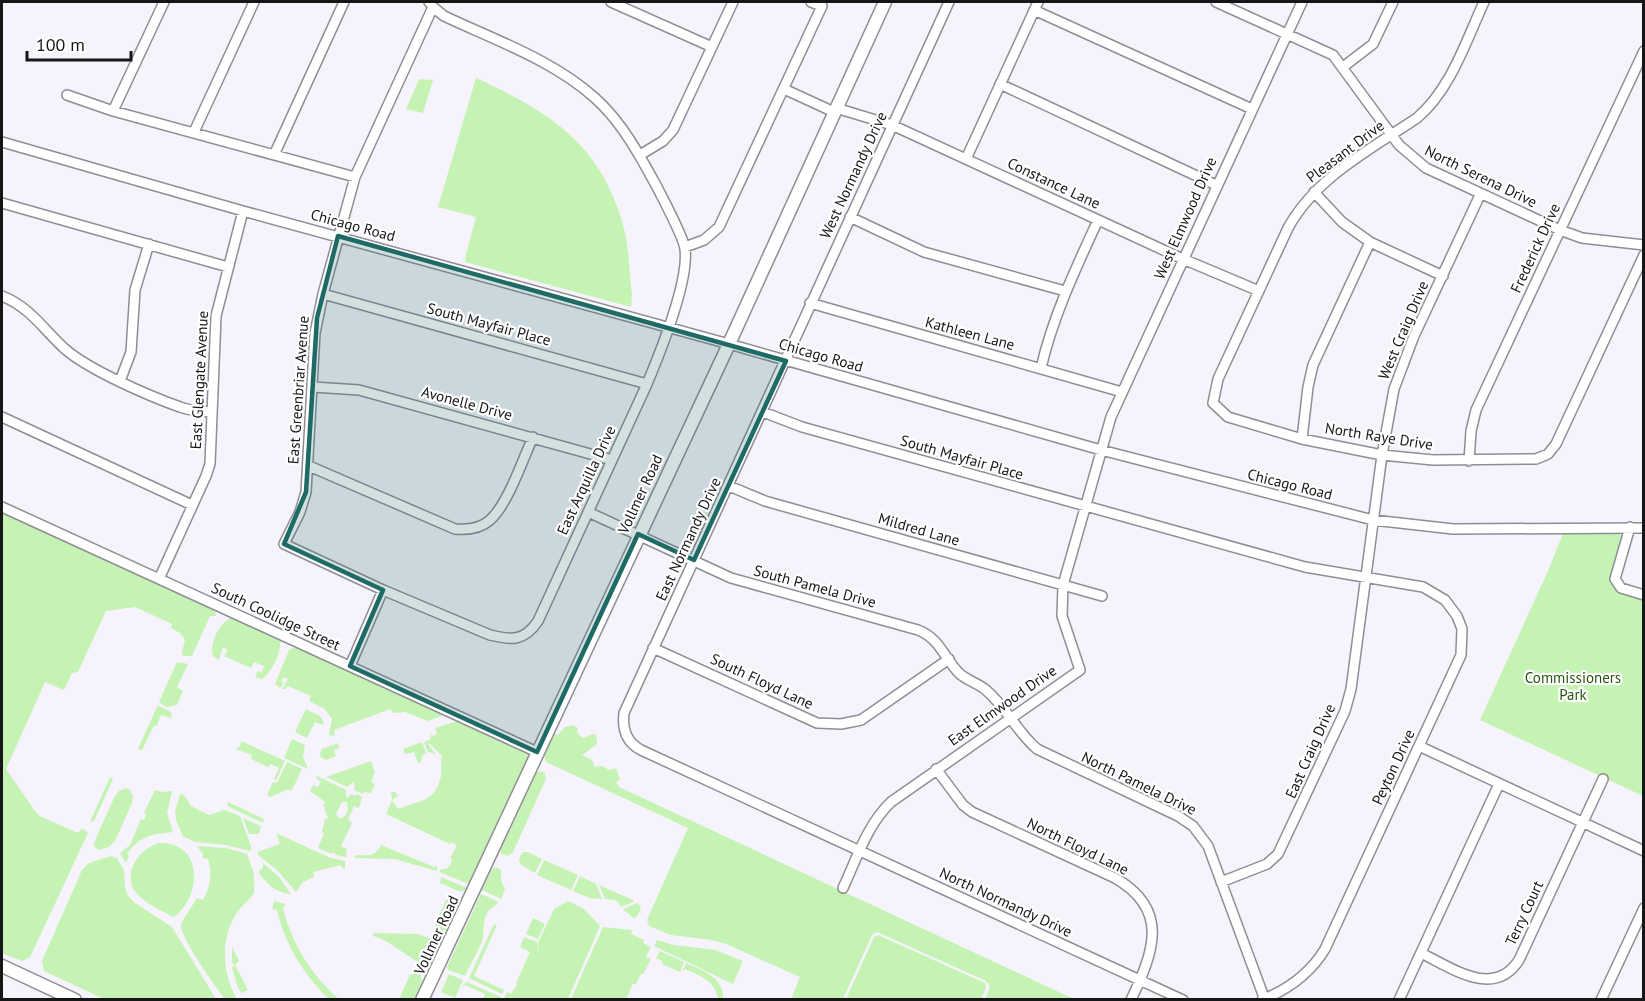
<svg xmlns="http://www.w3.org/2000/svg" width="1645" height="1001" viewBox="0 0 1645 1001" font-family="'PT Sans',sans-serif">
<rect width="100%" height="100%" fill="#f6f3fc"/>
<path fill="#c5f3b3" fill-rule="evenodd" d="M476,78c70,32 123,64 146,143 7,23 7,50 10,74l-1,12 -166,-45 1,-8 10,-37 -38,-10z
M419,79l14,1 -10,33 -17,-4z
M2,512l212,96 2,8h-6l-18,40h-9l-1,-4 3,-12 -5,-7 -9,-5 1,-4 -37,-17 -29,4 -28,61 -6,1 -8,17 -19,-8 -39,87 29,42 5,5 38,17 4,-5 6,5 -56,120 -2,4 -8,4 -20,-8z
M1564,531l52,1 7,5 -11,44c4,13 20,14 31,18v197l-163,-76 68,-149z
M233,617l47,21c2,14 -7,33 -18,41l-7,-2 3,-6 4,2 2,-7 -10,-4 -3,6 -27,-12 4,-6 -5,-3 -4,13 -6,-4c-4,-13 7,-35 20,-39z
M298,646l144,67v3l-14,5 -23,-9 -12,1 -3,-4 -56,21 1,5 -4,1 -2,-2 3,-15 -7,-10 -16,-8 2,-5 -23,-10 -3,3h-3l6,-10 -4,-2 -3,5 3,1 -4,5 -5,-4 14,-34z
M177,662l11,2 -11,23 6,4 -6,14 -11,2 -7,-5z
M159,706l11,5 2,7 -11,-3 -4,10 -4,2 -11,23 -4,-1 19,-42z
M306,709l14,7 4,6 -1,3 -8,-3 -8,16 -12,-6z
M460,720l67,31 2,4 -45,101 -15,28 -30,-12 2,-3c6,1 9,-3 11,-8l-2,-5 2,-1 5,-10 -6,-3 -1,2 -64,-30 6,-14 -1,-8h4l3,4 -6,4 6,9c22,-9 37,-6 43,-33 1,-7 -1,-13 1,-20l-13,-13 -1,1 8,10 -8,-2 -4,-10 7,-3 -2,-8 3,5 5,-2 -2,-6z
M573,725l5,3 -1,5 6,5 10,-4 3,1 1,9 -15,11 10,5 3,7 7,-1 7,4 7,-2 4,12 -4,2 3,5 455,212h-89l5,-12 -4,-6 -109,-49 -5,3 -29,64h-52l9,-22 -74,-33 -14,-4 -41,-5 -22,-9 -2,-6 41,-92 -142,-66 -2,-6 10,-22 4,1 7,-8z
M292,739l13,6 -2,12 5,12 -24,-11z
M241,741l44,20 -9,19 -2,-1 5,-11 -8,-4 -3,3 -17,-8 1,-4 -16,-6 4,-3z
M422,742l4,11 -4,3 -1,6 -3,1 -4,-11 -9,2 -2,-5z
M338,743l1,5 -5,2 2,6 -10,4 -5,-3 -1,-3 2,-5z
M371,761l4,12 -4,9 4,2 -4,9 -7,-1 -1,2 -9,-4 1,-5 -2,-3 -6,5 -21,-10z
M287,762l15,7 -10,21h-6l-15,7 -4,-2 6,-13 4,1z
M540,771l5,2 1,6 -33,73 -5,4 -7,-2v-5l35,-76z
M317,776l29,14v8l6,-4 3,2 1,-2 6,3 -3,11 -5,-2 -6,14 4,3 -11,23 6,3 -1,8 -10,-2 -3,-3 -1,2 -14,-6 6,-14 -2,-2 3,-13 3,-1 -5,-13 2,-2 -1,-2 -14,-10 3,-6 5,2 3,-5 -5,-4zM342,802h5l1,9 -4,6 -4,2 -4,-5z
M110,777l3,2 -19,42 -4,1z
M126,788l4,2 3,6 -1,7 -17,38 -6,6 -10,3 -5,-4 1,-6 20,-44 4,-5z
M155,790l6,2 11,-1 -5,22 6,19c-20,2 -34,4 -46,22l2,2 -3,7 -6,-10 10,-8 11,-26 3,1 2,-5 -2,-2z
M180,794l4,1 7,11 18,9 15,-5 16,6 12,33 -3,2 -23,-6 -31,-3 -12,-6 -7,-16 -1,-8z
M228,802l36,17 -1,4 -36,-17z
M243,818l18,8 -2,8h-10z
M276,833l52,24 17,4v7l-2,1 -2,-4 -28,7 1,5 -11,5 -7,10 -18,-21 -20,-16v-3l22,-8z
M160,843c45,0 41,54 14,74 -12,-6 -28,-13 -37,-23 -17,-19 3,-47 23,-51z
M381,845l53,22 2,-1 2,2 -2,3 -41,-12 -41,-1 2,-3c10,0 19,3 25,-10z
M197,846l29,2 21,6 7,20v19c-5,8 -13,13 -18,21 -16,26 -14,59 1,85h-12c-10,-13 -42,-57 -44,-73 0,-5 13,-22 16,-28l6,2c8,-14 9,-27 5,-41l-5,-1v-4z
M523,852h5l14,7 -7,14 -14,-8 -2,-6z
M111,856l6,2 7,12 1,17 3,9 7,7 37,24 44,72h-112l-60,-28 -2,-10 40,-91 7,-7z
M544,860l34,15 -7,15 -34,-15z
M263,863l16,14 12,17c-14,0 -25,-11 -33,-22l5,-4z
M496,867l5,3v11l4,8 -4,10 -19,-9 10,-21z
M580,876l16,8 6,15 -13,-1 -16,-7z
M441,877l26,11 -3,3h-6l-18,-8z
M599,885l36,16 -14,6 -5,-7 -11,-1z
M481,894l18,8c-17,12 -14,16 -16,34 -1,10 -14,30 -18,40l-17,-6 -1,-3z
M450,898l6,2 1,6 -11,24 -5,2 -5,-4 -1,-4 11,-24z
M274,901l12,3 -3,5c10,36 28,66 56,90l-11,-1c-25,-24 -43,-54 -51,-88l-5,-1z
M568,901l16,8 16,17 -32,73h-64l3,-7 4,2 6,-9 -1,-2 14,-31 -10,-5 4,-10 13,5 2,15 -1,-14 16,-34z
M638,903l3,6 -5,9 -4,-1 -9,-8z
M533,918l12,6 -7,15 -12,-5z
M494,924l3,1 -23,51 30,14 -2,4 -33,-16z
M603,927l29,3 -1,4 13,6 -1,3 8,4 -5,10 5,2 -8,15h-2l-5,10h-3l-7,15h-55z
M373,933l44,1 18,6 2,5 -8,18 -5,2c-18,-8 -32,-24 -51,-29z
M878,935l107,48 1,5 -5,11h-135l28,-62z
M657,940l17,5 41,5 28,11 -10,23 -79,-38z
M232,947l7,14 -4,4 13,25 -7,3 -5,-11 -4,-15 3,-1 -3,-3z
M660,951l24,11 -4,10 -18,-8v-3l-6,-3z
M686,963c17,8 38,14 37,36h-5c-3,-19 -18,-23 -33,-30l-3,3z
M416,972l5,3 1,7 -8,17h-15l11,-24z
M449,974l14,6 -8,18 -14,-6z
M467,982l34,15 -1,2h-17l2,-5 -20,-9 -3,3 3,-5z"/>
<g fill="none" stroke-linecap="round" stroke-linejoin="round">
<g stroke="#908d95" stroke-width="12">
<path id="minor" d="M429,2l4,5 11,9c51,24 109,44 151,82 27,24 45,58 62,89 6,12 27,51 28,62 4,32 -25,104 -38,135l-109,237c-14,21 -27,19 -48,14l-107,-45 -99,-46 16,-32 6,-20 9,-159 8,-39 32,-117 78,-170
M611,2l101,45
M949,2l-325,711c-2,16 2,29 17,37l542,250
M1216,2l117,53 66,90 27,23 134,62 22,8 62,7
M1484,2c-18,39 -33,87 -67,116 -46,31 -101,59 -129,110l-70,151 -5,24 15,14 74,22 80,16 51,5 103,-1 12,-5 8,-10 88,-189
M1034,10l218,99
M1343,67l30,-23 20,-42
M1000,84l216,101
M784,89l50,23
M67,95l46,16 242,66
M836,108l56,17 291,134 76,32
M113,111l51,-109
M194,132l60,-130
M2,142l241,69 486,133 372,106 272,70 80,9 191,-1
M274,155l70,-153
M640,155l23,-14 10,-11 60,-128
M966,159l72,-157
M1314,192l28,30 28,20 73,34
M2,203l226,64
M850,217l74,35 141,39
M685,247l19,-7 15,-13 103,-221 -11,-4
M323,294l324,90
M2,296c28,11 41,33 63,53 24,21 84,47 115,58 10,4 22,4 32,5
M810,303l312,89
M1041,368c12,-52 35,-100 57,-148
M120,381l11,-29 4,-62 14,-46
M313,387l46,3 253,70
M763,412l39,15 503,140 118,20 22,13 12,16 5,13 -1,26 -136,294c-15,25 -36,40 -63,51
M2,417l190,88
M1302,439l6,-52 5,-22 57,-123
M1469,461l2,-30 5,-21 168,-359
M309,466l146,63c12,1 25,0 35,-9 18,-16 33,-61 43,-83
M729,486l36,15 337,95
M2,507l535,245
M588,512l143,66 187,52c21,8 26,27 40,42 7,8 20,11 28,18 20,17 31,42 51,59l141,67 15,10 15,20 57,154
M1630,527l-15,52 6,9 23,7
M159,579l47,-103 4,-12 6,-148 27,-105
M653,648l164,75 24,1 20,-4 88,-61
M350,666l33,-76
M1419,746l225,105
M936,769l27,36 9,7 143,66c56,32 38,75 16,122
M1221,882l46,-18 11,-10 67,-143 6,-22 31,-234 12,-66 20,-53 66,-141
M843,888c14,-30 24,-63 48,-86l189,-132 -18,-54 1,-31 48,-168 191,-415
M1421,953c31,15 73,46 98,7l84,-181
M1399,1000l100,-216
M1601,1000l43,-92"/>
</g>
<g stroke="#908d95" stroke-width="15">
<path id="major" d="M2,966l73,34
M422,1000l307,-656 156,-342"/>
</g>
<use href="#minor" stroke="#fff" stroke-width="9"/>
<use href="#major" stroke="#fff" stroke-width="12"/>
</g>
<path fill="#1e6a66" fill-opacity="0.2" stroke="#1e6a66" stroke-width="4.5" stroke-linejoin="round" d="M338,236l448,125 -92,199 -56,-26 -101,218 -187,-86 33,-76 -99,-46 22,-52 11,-174z"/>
<g text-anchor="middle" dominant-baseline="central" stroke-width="4.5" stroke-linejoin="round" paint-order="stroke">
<g font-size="15" fill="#161518" stroke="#fff">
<text transform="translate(1345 151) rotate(-37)">Pleasant Drive</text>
<text transform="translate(853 175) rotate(-65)">West Normandy Drive</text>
<text transform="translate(1481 176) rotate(26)">North Serena Drive</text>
<text transform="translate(1054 183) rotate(25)">Constance Lane</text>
<text transform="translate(1185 218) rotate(-66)">West Elmwood Drive</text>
<text transform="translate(353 225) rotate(15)">Chicago Road</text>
<text transform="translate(1535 248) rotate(-65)">Frederick Drive</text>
<text transform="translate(489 324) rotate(15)">South Mayfair Place</text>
<text transform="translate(1403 330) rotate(-67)">West Craig Drive</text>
<text transform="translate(970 333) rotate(15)">Kathleen Lane</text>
<text transform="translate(821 355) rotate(16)">Chicago Road</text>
<text transform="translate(199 380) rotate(-87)">East Glengate Avenue</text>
<text transform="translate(298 390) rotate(-86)">East Greenbriar Avenue</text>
<text transform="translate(467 403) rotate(15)">Avonelle Drive</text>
<text transform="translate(1379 436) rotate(9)">North Raye Drive</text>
<text transform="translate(962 457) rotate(16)">South Mayfair Place</text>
<text transform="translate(586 480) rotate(-65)">East Arquilla Drive</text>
<text transform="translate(1290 484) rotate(14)">Chicago Road</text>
<text transform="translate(640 494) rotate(-65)">Vollmer Road</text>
<text transform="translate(919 529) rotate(16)">Mildred Lane</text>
<text transform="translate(688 539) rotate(-65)">East Normandy Drive</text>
<text transform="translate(815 586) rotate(15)">South Pamela Drive</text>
<text transform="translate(276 616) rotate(25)">South Coolidge Street</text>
<text transform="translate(762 681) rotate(25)">South Floyd Lane</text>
<text transform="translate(1002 705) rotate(-35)">East Elmwood Drive</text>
<text transform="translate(1310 751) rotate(-66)">East Craig Drive</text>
<text transform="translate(1393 767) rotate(-65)">Peyton Drive</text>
<text transform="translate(1139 783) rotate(26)">North Pamela Drive</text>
<text transform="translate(1078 846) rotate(26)">North Floyd Lane</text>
<text transform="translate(1006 902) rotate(25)">North Normandy Drive</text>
<text transform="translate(1524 913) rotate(-65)">Terry Court</text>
<text transform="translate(436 935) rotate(-65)">Vollmer Road</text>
</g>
<g font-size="15" fill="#28550e" stroke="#fff">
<text x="1573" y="677">Commissioners<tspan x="1573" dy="17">Park</tspan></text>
</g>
</g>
<rect width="1645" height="1001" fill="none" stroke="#161518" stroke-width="6"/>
<path d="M27 51v9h104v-9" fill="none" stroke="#161518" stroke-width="3"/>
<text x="36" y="51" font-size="18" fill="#161518" stroke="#ffffff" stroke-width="4.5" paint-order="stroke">100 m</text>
</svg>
